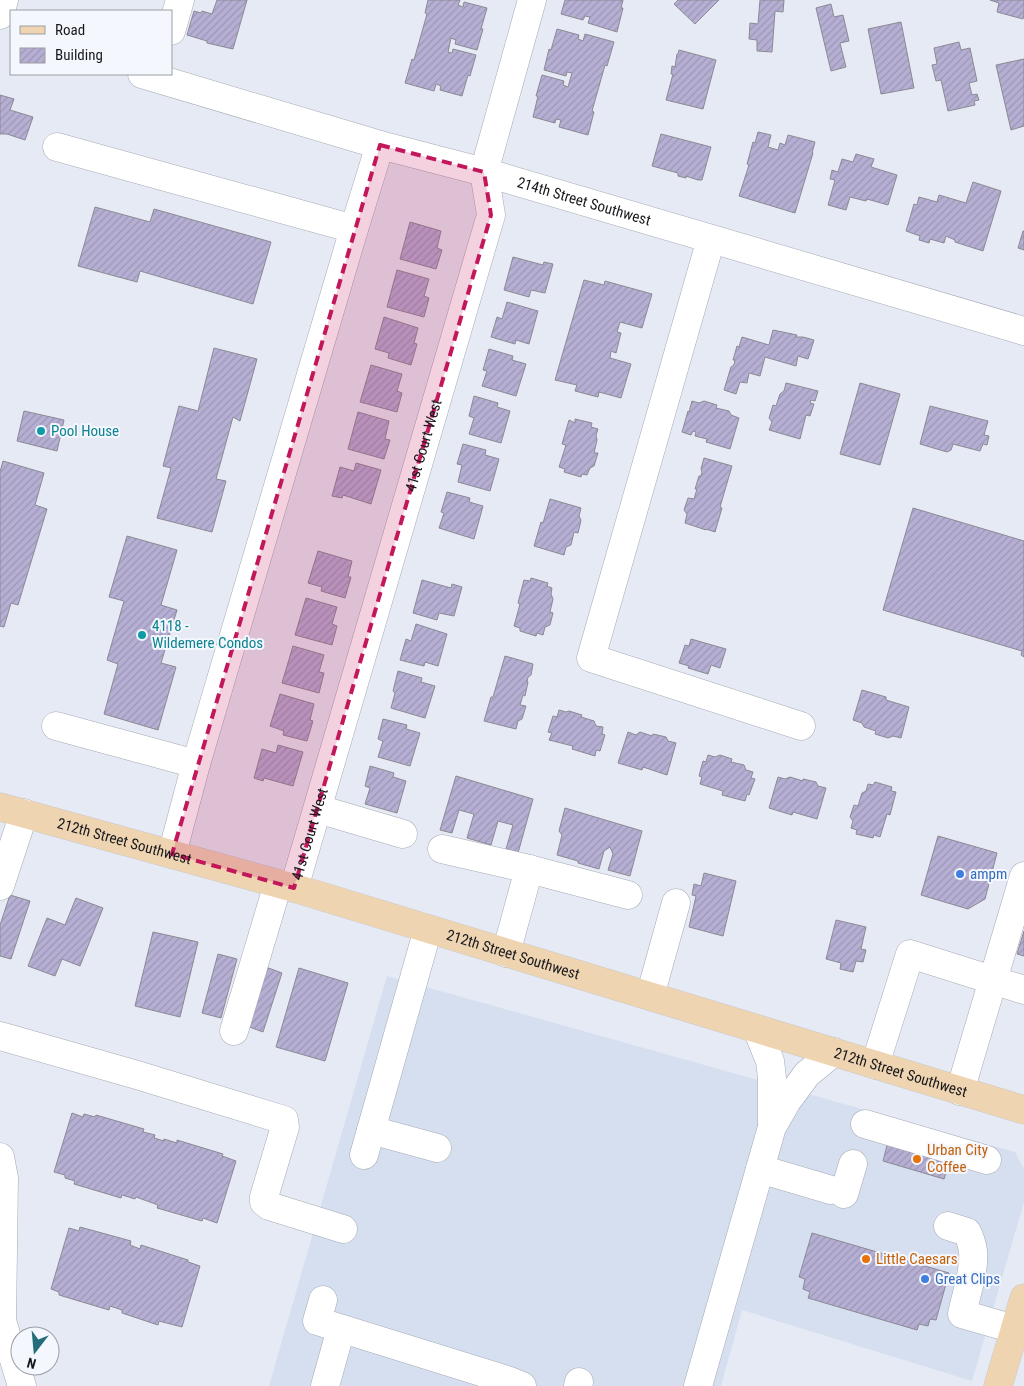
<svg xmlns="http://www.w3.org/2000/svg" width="1024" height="1386" viewBox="0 0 1024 1386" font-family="'Roboto Condensed',sans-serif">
<defs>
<pattern id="building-hatch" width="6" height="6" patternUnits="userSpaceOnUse" patternTransform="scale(1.25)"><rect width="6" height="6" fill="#b6afd4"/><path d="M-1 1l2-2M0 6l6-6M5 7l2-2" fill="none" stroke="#9c96b5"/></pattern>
</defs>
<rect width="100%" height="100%" fill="#e5eaf4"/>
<path fill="#d6dff0" d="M387,976l628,176 9,17v33l-52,179 -230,-71 -21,76h-452z"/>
<path fill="url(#building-hatch)" stroke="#8b8993" d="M217,0h30l-14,49 -26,-6v-2l-20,-6 7,-24 7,2 1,-2 10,3z
M428,0h32l-2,5 5,2 1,-5 23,6 -6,21h2l-6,21 -22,-6 1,-4 -5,-2 -3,14 4,1 1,-4 23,6 -6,21 -2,-1 -6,21 -22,-6 1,-4 -5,-2 -2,7 -29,-8 7,-24 2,1 13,-46 -2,-1z
M565,0h58l-2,8h2l-6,24 -29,-9 2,-6 -5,-1 -2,4 -22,-6z
M678,0h41l-24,24 -21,-20z
M760,0h24l-1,12 -8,-1 -3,41 -15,-1v-11l-8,-1 1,-16 8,1z
M990,0h34v14l-1,5 -26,-7 2,-9z
M831,4l3,13 9,-2 6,26 -9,2 6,24 -15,4 -15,-63z
M901,22l13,66 -33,6 -13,-65z
M557,29l22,6 -1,4 5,2 2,-7 29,8 -7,24 -2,-1 -13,46 2,1 -6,23 -29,-8 2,-7 -5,-1 -1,4 -22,-6 5,-21h-2l6,-21 22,6 -1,4 5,2 4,-14 -5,-1 -1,4 -22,-6 5,-21 2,1z
M959,42l2,8 9,-2 7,33 -8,2 3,12 5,-1 2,6 -5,1 1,4 -27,6 -7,-31 -5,1 -4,-16 5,-1 -3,-16z
M679,50l37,10 -13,49 -37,-9 7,-26h-2l1,-8 3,1 2,-13h1z
M1024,59v67l-13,4 -15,-65z
M0,95l14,4 -4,11 23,7 -8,23 -18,-6h-7z
M758,132l13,3 -3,12 10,3 2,-7 5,2 3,-10 27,7 -3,11h1l-18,60 -56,-17 10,-31 -2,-1 6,-22 2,1z
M661,134l50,13 -9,33h-4l-12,-4v2l-8,-2v-3l-26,-7z
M856,154l18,5 -3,8 26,8 -9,30 -21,-6 -1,2 -16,-4 -4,13 -18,-5 7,-25 -5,-1 2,-9 6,2 4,-13 11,3z
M973,182l28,9 -18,60 -28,-9v-2l-9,-4 -2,7 -14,-4 -1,4 -10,-3 1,-4 -14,-5 8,-27 3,1 2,-8 18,5 2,-7 27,8z
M95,207l55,15 4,-13 117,33 -18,62 -113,-33 -3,11 -59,-16z
M410,222l31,9 -4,17 5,2 -6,19 -36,-10z
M1023,231h1v19l-6,-2z
M513,257l30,8 1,-3 9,2 -8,29 -14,-3 -2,7 -25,-7z
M397,270l32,9 -5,17 5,2 -5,19 -37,-10z
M584,280l20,5 1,-4 47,13 -10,34 -22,-6 -3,10 4,1 -5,20 -5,-2 -1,7 21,6 -10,34 -22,-6 -1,5 -23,-6 2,-6 -22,-5z
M507,302l31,9 -9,33 -13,-4 -1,4 -24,-7 6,-20 5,2z
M384,317l34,11 -4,15 3,1 -6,21 -23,-7 1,-5 -14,-4z
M773,330l24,5 -1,2h7l11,3 -6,19 -10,-3 -2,10 -31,-9 -5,19 -11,-3 -2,10 -7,-1 -4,12 -12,-4 7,-23 3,-2 1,-5h-2l4,-14 2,1 3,-10 27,8z
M214,348l43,11 -17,62 -7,-4 -17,62 10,2 -14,51 -55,-14 14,-50 -8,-2 16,-60 19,5z
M489,349l24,7 -1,4 14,4 -10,32 -34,-10 5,-15 -4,-1z
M371,365l31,9 -5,17 5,2 -5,19 -37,-10z
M786,383l32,8 -3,10 -4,-1 -1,3 4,1 -4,12 -4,-1 -6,24 -31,-9 3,-8 -3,-4 4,-13 3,1 4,-12 4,-3z
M860,383l40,11 -20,71 -40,-11z
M474,396l24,7 -1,4 13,4 -9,32 -32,-9 5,-16 -5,-2z
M692,401l7,2 5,-2 13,4 -1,3 13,3 2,4 8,3 -9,31 -24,-7 1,-3 -12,-3 1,-4 -3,-1 -2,4 -9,-3 6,-21 1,1z
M930,406l58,15 -4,14 5,1 -2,9 -4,-1 -3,7 -27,-7 -2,6 -4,2 -27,-8z
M24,411l40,9 -7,31 -40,-10z
M358,412l31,9 -4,18 5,1 -6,19 -36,-10z
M575,419l17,4 -1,4 7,2 -2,6 1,5 -3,13h4l-4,13 -4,2 -3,7 -5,-1 -1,3 -17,-5 1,-3 -6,-2 7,-22 -4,-1 7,-24 6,3z
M463,444l23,6 -1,5 14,4 -9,32 -32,-9 4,-17 -5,-1z
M704,458l28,8 -12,41 2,1 -7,24 -9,-3v1l-21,-7 2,-9 -3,-4 4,-12 6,1 3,-10h-2l4,-13h2l1,-4 -1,-3z
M3,461l41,12 -9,32 12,4 -29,96 -7,-2 -7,24 -4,-1v-154z
M356,463l25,7 -10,34 -28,-9 -1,3 -10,-2 8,-29 14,4z
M447,492l23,6 -1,4 14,4 -9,33 -35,-11 5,-15 -3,-1z
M550,499l31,9 -2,8 2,4 -3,13 -4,-1 -3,13 -5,2 -2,8 -30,-9 7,-24 2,1z
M913,508l111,33v116l-3,-2 1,-4 -139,-41z
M127,536l50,14 -16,55 16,5 -16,53 15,4 -18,63 -54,-16 14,-50 -11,-4 17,-59 -15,-4z
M318,551l34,10 -4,16h3l-6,21 -24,-7 1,-4 -14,-4z
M531,578l17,5 -1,3 5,2 -1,6 2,5 -3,13 3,1 -3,12 -5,2 -2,8 -6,-2 -1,3 -16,-5v-3l-6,-2 6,-22 -2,-1 6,-23 6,1z
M422,580l29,8 1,-4 10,3 -8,29 -15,-3 -2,7 -24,-7z
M306,598l31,9 -5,17 5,2 -5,19 -37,-10z
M416,624l31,10 -9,32 -13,-4 -1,4 -24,-6 6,-21 5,2z
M691,639l35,10 -6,19 -9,-3 -3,9 -20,-6 1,-2 -10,-3 6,-18 4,1z
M293,646l31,9 -5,17 5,1 -5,20 -37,-10z
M505,656l28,8 -2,11 -3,2 -1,5h1l-3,14 -2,-1 -3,10 6,1 -4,13 -4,2 -2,8 -32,-8 7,-24h2z
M398,671l24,7 -1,4 14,4 -10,32 -34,-10 4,-15 -2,-2z
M862,690l24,7v3l23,7 -8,31 -8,-2 -5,2 -13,-4 1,-3 -12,-4 -2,-4 -9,-3z
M280,694l34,10 -4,16 3,1 -6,20 -24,-6 1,-4 -14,-5z
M559,710l7,2 3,-1 13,4 -1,2 13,4 2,5 7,1 -1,7 3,1 -5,16 -4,-1 -1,6 -23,-7 1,-3 -24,-6 3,-7 -4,-1 5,-16 4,1z
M383,719l24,6 -1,4 14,4 -10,33 -32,-9 5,-16 -5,-2z
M628,732l8,3 4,-3 12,4 1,-2 13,3 2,4 8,2 -9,32 -24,-8 -1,3 -24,-7z
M278,745l25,7 -10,34 -29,-8 -1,3 -9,-3 8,-29 14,4z
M708,755l7,2 5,-2 12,4 -1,3 13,3 2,5 7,2 -2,6 4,1 -6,16 -2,-1 -2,7 -23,-6 1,-4 -23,-7 2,-7 -3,-1 4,-15 3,1z
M370,766l24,7 -1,4 13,4 -9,32 -32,-9 5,-16 -5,-2z
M456,776l77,23 -15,54 -12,-4 7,-24 -15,-4 -7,24 -24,-7 7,-24 -15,-4 -7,23 -12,-3z
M778,777l7,2 5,-2 13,4v-2l13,3 2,4 8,2 -9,31 -24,-7 -1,3 -23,-7z
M875,782l17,5 -1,4 5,1 -6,23 -3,-1 -7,23 -6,-2 -1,3 -17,-4 1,-4 -6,-2 2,-7 -3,-4 4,-12 4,1 4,-13 4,-2 2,-7 5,1z
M565,808l77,23 -12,45 -22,-6 5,-16 -3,-7 -6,4 -5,18 -21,-6v-2l-21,-6 5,-20 -3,-4z
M938,836l59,17 -12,46 -17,10 -47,-14z
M704,873l32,8 -13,55 -34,-9 7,-31 -4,-1 2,-11 7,2z
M10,895l20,6 -19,58 -11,-3v-31z
M76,898l27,10 -23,58 -18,-7 -7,17 -27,-10 19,-48 18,7z
M836,920l30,7 -5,22 5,1 -3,12 -7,-1 -3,11 -13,-3 1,-6 -15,-4z
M1024,931v25l-7,-2z
M153,932l45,10 -18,75 -45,-11z
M218,954l19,5 -16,59 -19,-5z
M263,966l19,7 -19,59 -19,-7z
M299,968l49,15 -23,78 -49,-14z
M72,1113l11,4 1,-3 11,3 1,-2 48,14 -1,3 12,3 -1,3 10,3v-2l13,4v-3l46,14 -1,2 14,5 -19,62 -14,-5 -1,3 -45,-13 1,-3 -22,-8 -1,2 -13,-4 -1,3 -47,-14 1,-3 -10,-3v-3l-11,-3z
M889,1138l62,18 -7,23 -61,-18z
M80,1227l51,14 -1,4 10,4 1,-4 47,15v2l12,4 -18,61 -23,-6 -1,4 -36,-12v-3l-12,-4 -1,4 -50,-15v-3l-8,-3 18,-61 10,3z
M812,1233l137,40 -13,47 -6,-1 -2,7 -9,-2 -2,6 -109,-32 2,-6 -7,-3 2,-10 -6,-2z"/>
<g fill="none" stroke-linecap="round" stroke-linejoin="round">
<g stroke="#a5aab4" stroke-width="29">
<g id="minor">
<path d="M0,15l4,-15"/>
<path d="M171,31l9,-31"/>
<path id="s1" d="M142,74l238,71 104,27 540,159"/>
<path d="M57,147l297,82 -158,535 -24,90"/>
<path d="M354,229l26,-84"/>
<path d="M711,239l-120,419 210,68"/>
<path d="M56,726l140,38"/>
<path d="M318,809l85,25"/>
<path d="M442,849l87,20 -23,84"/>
<path d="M529,869l99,26"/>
<path d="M0,886l24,-73"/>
<path id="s2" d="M294,888l197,-673 -7,-43 48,-172"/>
<path d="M650,996l26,-93"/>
<path d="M757,1029l13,32 2,17v47"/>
<path d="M234,1031l44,-147"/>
<path d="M0,1036l137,39 147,45 1,7 -21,70v5l5,4 74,23"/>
<path d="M875,1065l35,-111 114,36"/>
<path d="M960,1091l64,-215"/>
<path d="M865,1124l122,36"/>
<path d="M371,1130l66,18"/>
<path d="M364,1155l64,-226"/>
<path d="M0,1157l4,21 -2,143 20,65"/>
<path d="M760,1169l71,21"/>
<path d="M844,1194l9,-30"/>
<path d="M948,1226l19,6c3,6 5,12 6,19 2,20 -7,43 -11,63l52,15"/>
<path d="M323,1300l-6,21 190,59 15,6"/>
<path d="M325,1386l16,-57"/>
<path d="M578,1386l1,-4"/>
<path d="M698,1386l74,-259 15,-26 20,-27 27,-22"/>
</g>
</g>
<g stroke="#c7c8c9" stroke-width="29">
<g id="major">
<path id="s3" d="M0,807l294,81 730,222"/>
<path d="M998,1386l26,-88"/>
</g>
</g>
<use href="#minor" stroke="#fff" stroke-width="28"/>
<use href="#major" stroke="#efd4b2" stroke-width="28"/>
</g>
<path fill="#c2185b" fill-opacity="0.2" stroke="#c2185b" stroke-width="4" stroke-dasharray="10 6" stroke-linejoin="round" d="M380,145l104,27 7,43 -197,673 -122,-34z"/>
<g fill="#0f9aa8" stroke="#f4f7fd" stroke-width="2">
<circle cx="41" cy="431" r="5"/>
<circle cx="142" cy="635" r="5"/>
</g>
<g fill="#3f7fe0" stroke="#f4f7fd" stroke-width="2">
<circle cx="960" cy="874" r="5"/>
<circle cx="925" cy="1279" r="5"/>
</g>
<g fill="#e8710a" stroke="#f4f7fd" stroke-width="2">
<circle cx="917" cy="1159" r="5"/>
<circle cx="866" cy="1259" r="5"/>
</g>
<g text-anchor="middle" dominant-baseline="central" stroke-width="4" stroke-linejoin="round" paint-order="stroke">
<g font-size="15" fill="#17181c" stroke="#f4f7fd">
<text stroke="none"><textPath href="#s1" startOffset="460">214th Street Southwest</textPath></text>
<text stroke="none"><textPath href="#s2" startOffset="461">41st Court West</textPath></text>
<text stroke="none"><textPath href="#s2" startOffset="56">41st Court West</textPath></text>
<text stroke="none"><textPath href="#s3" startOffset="129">212th Street Southwest</textPath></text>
<text stroke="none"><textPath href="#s3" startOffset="534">212th Street Southwest</textPath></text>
<text stroke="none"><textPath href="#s3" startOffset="939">212th Street Southwest</textPath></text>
</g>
<g font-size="15" fill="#0d838f" stroke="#f4f7fd" text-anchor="start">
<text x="51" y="431">Pool House</text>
<text x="152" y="626">4118 -<tspan x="152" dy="17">Wildemere Condos</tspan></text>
</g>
<g font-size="15" fill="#366cbe" stroke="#f4f7fd" text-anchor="start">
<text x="970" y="874">ampm</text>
<text x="935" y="1279">Great Clips</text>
</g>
<g font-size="15" fill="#c56008" stroke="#f4f7fd" text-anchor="start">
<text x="927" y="1150">Urban City<tspan x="927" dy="17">Coffee</tspan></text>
<text x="876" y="1259">Little Caesars</text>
</g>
</g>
<rect x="10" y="10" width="162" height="65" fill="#f4f7fd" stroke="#9c9ea3"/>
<rect x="20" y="26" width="25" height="8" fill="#efd4b2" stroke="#9c9ea3"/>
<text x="55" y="35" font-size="15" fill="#17181c">Road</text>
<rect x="20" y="48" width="25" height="15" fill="url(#building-hatch)" stroke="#9c9ea3"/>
<text x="55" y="60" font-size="15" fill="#17181c">Building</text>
<g transform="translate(35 1351) rotate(196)"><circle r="24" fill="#f4f7fd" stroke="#9c9ea3"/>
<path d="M0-4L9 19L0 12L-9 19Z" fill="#266d7b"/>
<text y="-8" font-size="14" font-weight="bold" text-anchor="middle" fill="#17181c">N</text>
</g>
</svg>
